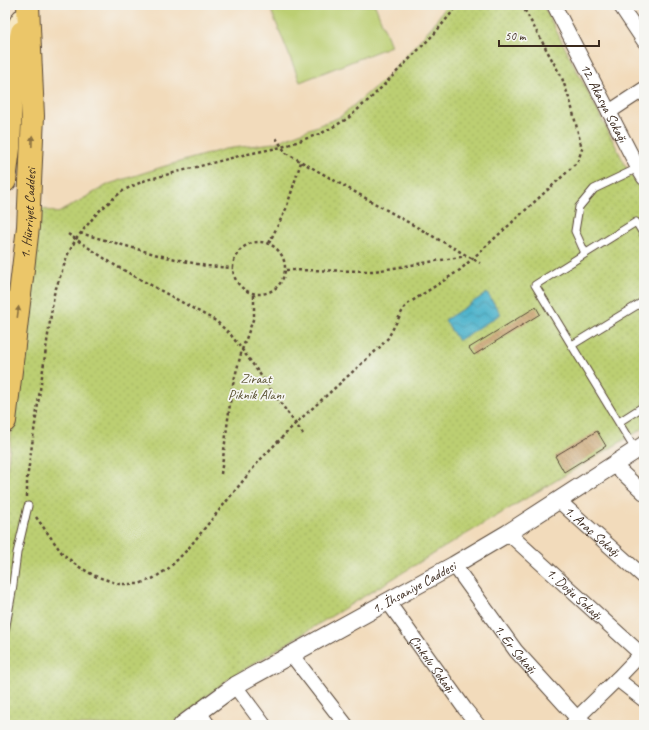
<svg xmlns="http://www.w3.org/2000/svg" width="649" height="730" viewBox="0 0 649 730" font-family="Caveat,sans-serif">
<defs>
<pattern id="park-dots" width="8" height="8" patternUnits="userSpaceOnUse"><rect width="8" height="8" fill="#bccf72"/><path d="M2 2h.1M6 6h.1" fill="none" stroke="#a2b262" stroke-width="1.8" stroke-linecap="round"/></pattern>
<pattern id="water-waves" width="16" height="10" patternUnits="userSpaceOnUse"><rect width="16" height="10" fill="#4cb2cb"/><path d="M0 5q4-4 8 0t8 0" fill="none" stroke="#4091a4"/></pattern>
<pattern id="building-back-hatch" width="6" height="6" patternUnits="userSpaceOnUse"><rect width="6" height="6" fill="#c69d65"/><path d="M-1 5l2 2M0 0l6 6M5-1l2 2" fill="none" stroke="#a28053"/></pattern>
</defs>
<rect width="100%" height="100%" fill="#f6f6f2"/>
<filter id="ink" filterUnits="userSpaceOnUse"><feTurbulence type="fractalNoise" baseFrequency=".025" numOctaves="2"/><feDisplacementMap in="SourceGraphic" scale="8" xChannelSelector="R" yChannelSelector="G"/><feConvolveMatrix kernelMatrix="1 2 1 2 8 2 1 2 1" color-interpolation-filters="sRGB"/></filter>
<filter id="wash" filterUnits="userSpaceOnUse"><feTurbulence type="fractalNoise" baseFrequency=".012" numOctaves="4" result="noise"/><feDisplacementMap in="SourceGraphic" scale="16" xChannelSelector="R" yChannelSelector="G"/><feGaussianBlur stdDeviation="0.9" result="paint"/><feColorMatrix in="noise" values="0 0 0 0 0 0 0 0 0 0 0 0 0 0 0 0 0 1.4 0 .05"/><feComposite in="paint" operator="in"/></filter>
<g filter="url(#wash)">
<rect width="100%" height="100%" fill="#f2dbbb"/>
<path fill="#bccf72" stroke="#7c7c48" d="M269,5h106l16,41 -91,36z"/>
<path fill="url(#park-dots)" stroke="#7c7c48" d="M447,5h96l86,167 15,24v232l-201,120 -216,132 -56,45h-166v-235l32,-283 21,6 51,-29 53,-17 63,-18 49,-6 66,-26 48,-41 45,-51z"/>
<path fill="url(#water-waves)" stroke="#446e74" d="M487,293l14,21 -43,27 -13,-21z"/>
<g id="blocks">
<path fill="url(#building-back-hatch)" d="M536,307l4,7 -66,41 -5,-7z
M597,431l9,15 -42,26 -9,-16z"/>
</g>
</g>
<g filter="url(#ink)">
<use href="#blocks" fill-opacity="0" stroke="#564536" stroke-width="1"/>
<g fill="none" stroke-linecap="round" stroke-linejoin="round">
<g stroke="#564536" stroke-width="9">
<path id="service" d="M585,253l-10,-22 4,-24 15,-18 44,-21
M572,345l72,-44
M619,422l25,-16
M636,451l-101,-166 101,-63 8,13
M5,631l7,-39 5,-39 11,-47"/>
</g>
<g stroke="#564536" stroke-width="16">
<g id="minor">
<path id="s1" d="M554,5l84,163 6,10"/>
<path d="M620,5l24,36"/>
<path d="M609,112l35,-23"/>
<path d="M614,465l30,28"/>
<path id="s2" d="M559,501l85,76"/>
<path id="s3" d="M508,533l133,121"/>
<path id="s4" d="M454,565l62,86 61,67 10,7"/>
<path id="s5" d="M388,602l77,107 13,16"/>
<path d="M291,654l55,71"/>
<path d="M617,679l27,21"/>
<path d="M235,686l29,39"/>
<path d="M199,712l9,13"/>
<path d="M572,725l5,-7 40,-39 27,-28"/>
</g>
</g>
<g stroke="#564536" stroke-width="19">
<g id="tertiary">
<path id="s6" d="M182,725l54,-40 218,-120 54,-32 136,-88"/>
</g>
</g>
<g stroke="#564536" stroke-width="21">
<path id="secondary" d="M5,47l16,-28"/>
</g>
<g stroke="#564536" stroke-width="24">
<g id="primary">
<path d="M5,181l4,-33 3,-71 10,-45"/>
<path id="s7" d="M5,421l23,-194 5,-111 -5,-111"/>
</g>
</g>
<path stroke="#564536" stroke-width="2.5" stroke-dasharray="3 3" stroke-linecap="butt" d="M276,138l10,15 194,110
M80,233l78,22 48,11 27,2
M68,234l48,32 100,55 15,14 18,24 54,75
M233 268a26 26 0 1 1 52 0a26 26 0 1 1-52 0Z
M269,243l17,-34 15,-47
M286,270l89,1 91,-15
M221,474l11,-86 10,-38 12,-33v-23
M27,497v-18l27,-185 14,-40 8,-15 21,-26 18,-16 9,-7 22,-10 97,-25 39,-8 40,-14 25,-14 26,-23 62,-63 23,-28
M36,517l26,36 14,12 19,11 24,8h20l15,-6 15,-10 18,-18 72,-89 36,-37 85,-77 8,-9 16,-30 5,-5 51,-33 105,-96 13,-13 4,-12 -11,-45 -9,-26 -40,-73"/>
<use href="#service" stroke="#fff" stroke-width="7"/>
<use href="#minor" stroke="#fff" stroke-width="14"/>
<use href="#tertiary" stroke="#fff" stroke-width="17"/>
<use href="#secondary" stroke="#f7e8c3" stroke-width="19"/>
<use href="#primary" stroke="#ebc669" stroke-width="22"/>
</g>
<defs><path id="oneway-solid" d="M-6-.8H1V-3.2L6.5 0L1 3.2V.8H-6Z"/></defs>
<g fill="#8a7040">
<use href="#oneway-solid" transform="translate(32 141) rotate(-88)"/>
<use href="#oneway-solid" transform="translate(18 312) rotate(-83)"/>
</g>
</g>
<g text-anchor="middle" dominant-baseline="central" stroke-width="3.5" stroke-linejoin="round" paint-order="stroke">
<g font-size="14" fill="#3b2a1e" stroke="#f6f6f2">
<text stroke="none"><textPath href="#s1" startOffset="110">12. Akasya Sokağı</textPath></text>
<text stroke="none"><textPath href="#s7" startOffset="209">1. Hürriyet Caddesi</textPath></text>
<text stroke="none"><textPath href="#s2" startOffset="45">1. Araç Sokağı</textPath></text>
<text stroke="none"><textPath href="#s6" startOffset="270">1. İhsaniye Caddesi</textPath></text>
<text stroke="none"><textPath href="#s3" startOffset="90">1. Doğu Sokağı</textPath></text>
<text stroke="none"><textPath href="#s4" startOffset="104">1. Er Sokağı</textPath></text>
<text stroke="none"><textPath href="#s5" startOffset="76">Çinkolu Sokağı</textPath></text>
</g>
<g font-size="14" fill="#5b5333" stroke="#f6f6f2">
<text x="256" y="378">Ziraat<tspan x="256" dy="16">Piknik Alanı</tspan></text>
</g>
</g>
<rect width="649" height="730" fill="none" stroke="#f6f6f2" stroke-width="20"/>
<path d="M499 40v6h100v-6" fill="none" stroke="#3b2a1e" stroke-width="2"/>
<text x="505" y="40" font-size="12" fill="#3b2a1e" stroke="#f6f6f2" stroke-width="3" paint-order="stroke">50 m</text>
</svg>
